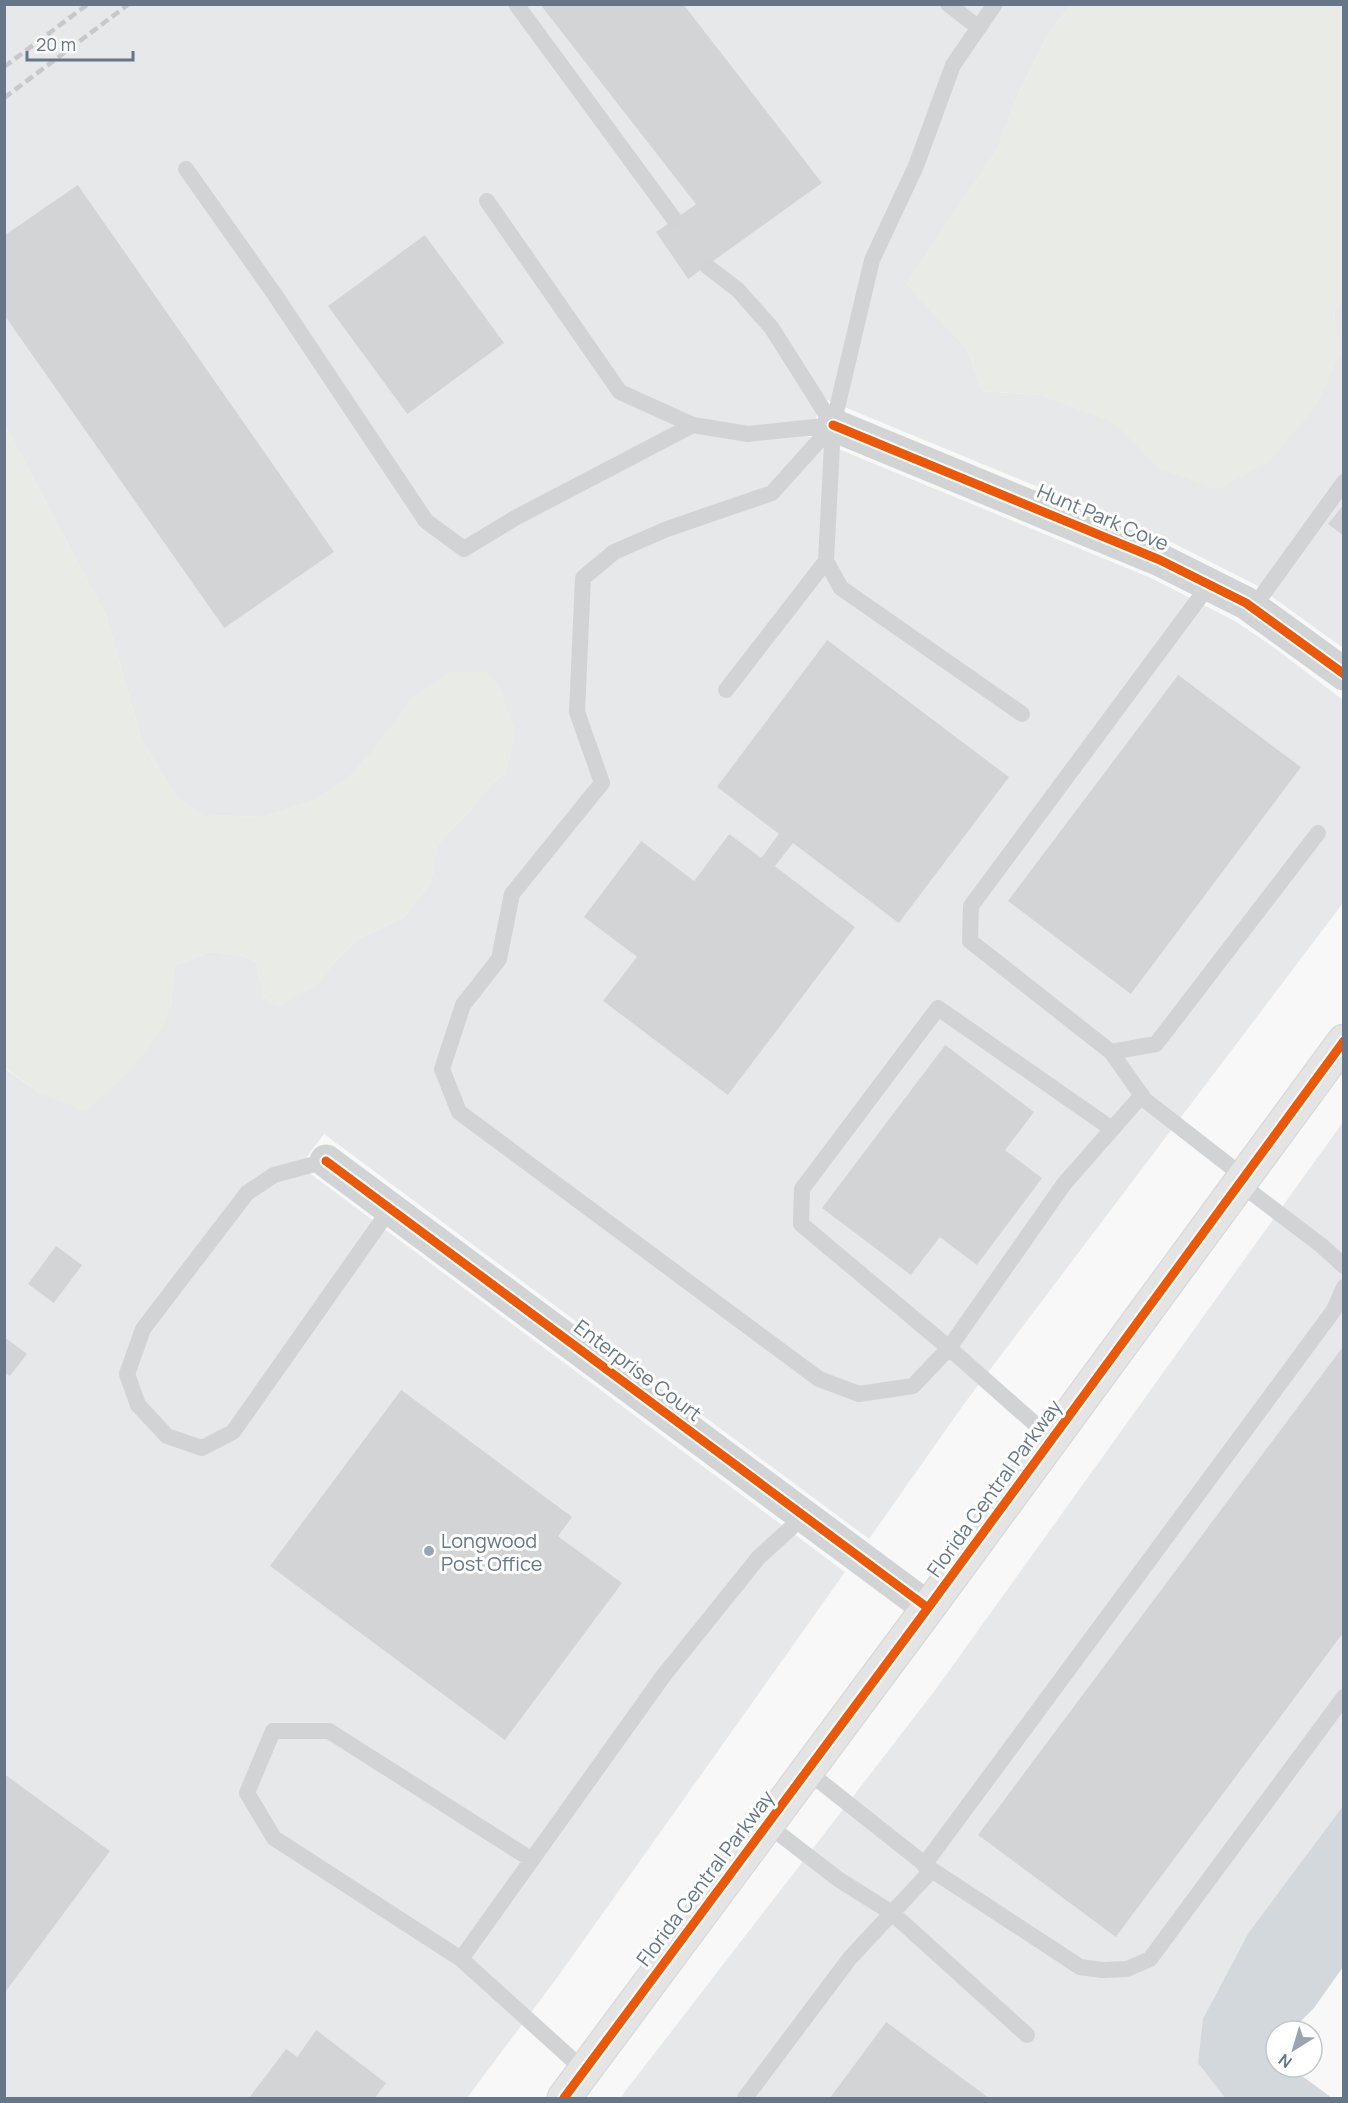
<svg xmlns="http://www.w3.org/2000/svg" width="1348" height="2103" viewBox="0 0 1348 2103" font-family="Manrope,sans-serif">
<rect width="100%" height="100%" fill="#f8f8f8"/>
<path fill="#e7e8e9" d="M5,5h1066l-22,28 -30,60 -22,57 -90,134 60,65 15,42 59,4 73,27 47,47 179,-114 -6,-41 9,-19v353l-87,-63 -87,-44 -344,-142 -18,37 344,142 84,43 37,25 71,54v203l-379,501 -95,135 -545,-405 -24,32 545,406 -286,403 -92,123h-462l-1,-1030 38,26 129,-89 3,-39 36,-14 34,4 12,6 9,37 51,-13 21,-27 21,-20 46,-22 27,-35 6,-37 29,-30 25,-31 14,-10 10,-41 -18,-50 -13,-11 -117,86 -22,23 -31,19 -51,17 -51,-2 -7,3 -28,-20 -35,-57 -36,-125 -101,-191z
M1343,1122v684l-94,126 -51,131 27,35h-605l316,-409z"/>
<path fill="#e8ebe6" d="M1071,5h272l1,290 -10,19 6,40 -23,51 -48,57 -52,28 -56,-21 -48,-47 -72,-27 -59,-4 -15,-42 -60,-65 90,-134 22,-57 30,-60z
M5,425l101,191 36,125 35,57 28,20 7,-3 51,2 51,-17 31,-19 22,-23 47,-63 36,-23 34,-1 13,12 18,50 -10,41 -14,10 -25,31 -29,30 -6,37 -27,35 -46,22 -21,20 -21,27 -38,21 -13,-8 -9,-37 -12,-6 -34,-4 -36,14c-1,12 -1,25 -3,37 -7,39 -57,83 -85,109l-44,-18 -37,-26z"/>
<path fill="#d2d8dc" d="M1343,1806v161l-29,41 -23,23h-15v36h14l42,31h-107l-27,-35 5,-44 46,-87z"/>
<path fill="#d3d4d5" stroke="#e8e8e8" stroke-width="1.5" d="M539,4h145l139,179 -135,97 -33,-48 40,-28z
M78,184l257,368 -111,77 -220,-313v-81z
M425,234l80,109 -98,72 -80,-109z
M1344,503v34l-17,-13z
M827,639l183,138 -111,147 -106,-80 -17,22 80,61 -128,169 -126,-95 34,-44 -53,-40 58,-77 53,40 35,-47 32,24 17,-23 -62,-47z
M1178,674l124,93 -171,228 -124,-94z
M945,1044l90,68 -29,38 37,28 -66,88 -37,-28 -29,38 -90,-68z
M56,1245l27,20 -29,39 -27,-20z
M4,1336l24,18 -18,23 -6,-4z
M1344,1344v289l-228,305 -139,-103z
M401,1389l172,128 -14,19 64,47 -118,158 -236,-175z
M4,1773l107,78 -107,144z
M886,2021l104,77h-161z
M316,2029l71,54 -11,15h-128l38,-50 11,8z"/>
<g fill="none" stroke-linecap="round" stroke-linejoin="round">
<g stroke="#d3d5d7" stroke-width="35">
<path id="secondary" d="M564,2098l364,-490 416,-567"/>
</g>
<path stroke="#d2d3d4" stroke-width="16" d="M516,4l158,215
M948,4l31,24
M995,4l-42,61 -37,101 -44,94 -39,165 -7,136 15,27 181,126
M186,169l87,123 153,229 38,28 51,-31 178,-93
M487,201l133,191 73,33 55,9 85,-9
M708,267l30,23 33,37 62,98
M833,425l-61,68 -105,36 -53,23 -31,26 -6,134 25,71 -90,111 -13,65 -36,46 -21,64 17,43 360,267 40,15 54,-8 36,-38 115,-164 78,-89
M1209,585l-238,321 -1,35 141,111 45,-8 162,-211
M1253,608l91,-126
M726,690l100,-129
M1111,1052l34,48 99,77
M326,1161l-52,14 -27,18 -104,136 -16,45 11,31 29,31 35,12 31,-16 157,-223
M1239,1183l83,63 22,20
M1052,1439l-103,-91 -148,-124 1,-35 136,-181 174,121
M807,1771l125,99 148,97 22,3 25,-1 23,-10 194,-262
M768,1825l70,54 54,34 135,122
M924,1865l410,-555 10,-23
M461,1959l-187,-121 -27,-45 26,-62h56l203,129
M585,2071l-124,-112 203,-284 95,-118 45,-41
M745,2098l105,-140 82,-88"/>
<path stroke="#d2d3d4" stroke-width="33" d="M833,425l327,135 86,43 98,71
M326,1161l602,447"/>
<use href="#secondary" stroke="#e4e4e5" stroke-width="33"/>
<path stroke="#c8c8ca" stroke-width="4.5" stroke-dasharray="9 4.5" stroke-linecap="butt" d="M4,67l84,-63
M4,98l125,-94"/>
<g stroke="#fff" stroke-width="13">
<path id="cycleway" d="M833,425l327,135 86,43 98,71
M326,1161l602,447
M564,2098l364,-490 416,-567"/>
</g>
<use href="#cycleway" stroke="#e8590c" stroke-width="9"/>
</g>
<circle fill="#99a4b0" stroke="#fff" stroke-width="2" cx="429" cy="1551" r="6"/>
<g text-anchor="middle" dominant-baseline="central" stroke-width="6" stroke-linejoin="round" paint-order="stroke">
<g font-size="20" fill="#667689" stroke="#fff">
<text transform="translate(1103 517) rotate(23)">Hunt Park Cove</text>
<text transform="translate(638 1370) rotate(37)">Enterprise Court</text>
<text transform="translate(994 1488) rotate(-54)">Florida Central Parkway</text>
<text transform="translate(705 1878) rotate(-53)">Florida Central Parkway</text>
</g>
<g font-size="20" fill="#667689" stroke="#fff" text-anchor="start">
<text x="441" y="1540">Longwood<tspan x="441" dy="23">Post Office</tspan></text>
</g>
</g>
<rect width="1348" height="2103" fill="none" stroke="#667689" stroke-width="12"/>
<g transform="translate(1294 2049) rotate(217)"><circle r="28" fill="#ffffff" stroke="#c2c8d0" stroke-width="1.5"/>
<path d="M0-4.5L10 22L0 15L-10 22Z" fill="#99a4b0"/>
<text y="-9" font-size="16" font-weight="bold" text-anchor="middle" fill="#667689">N</text>
</g>
<path d="M27 51v9h106v-9" fill="none" stroke="#667689" stroke-width="3"/>
<text x="36" y="51" font-size="18" fill="#667689" stroke="#ffffff" stroke-width="4.5" paint-order="stroke">20 m</text>
</svg>
